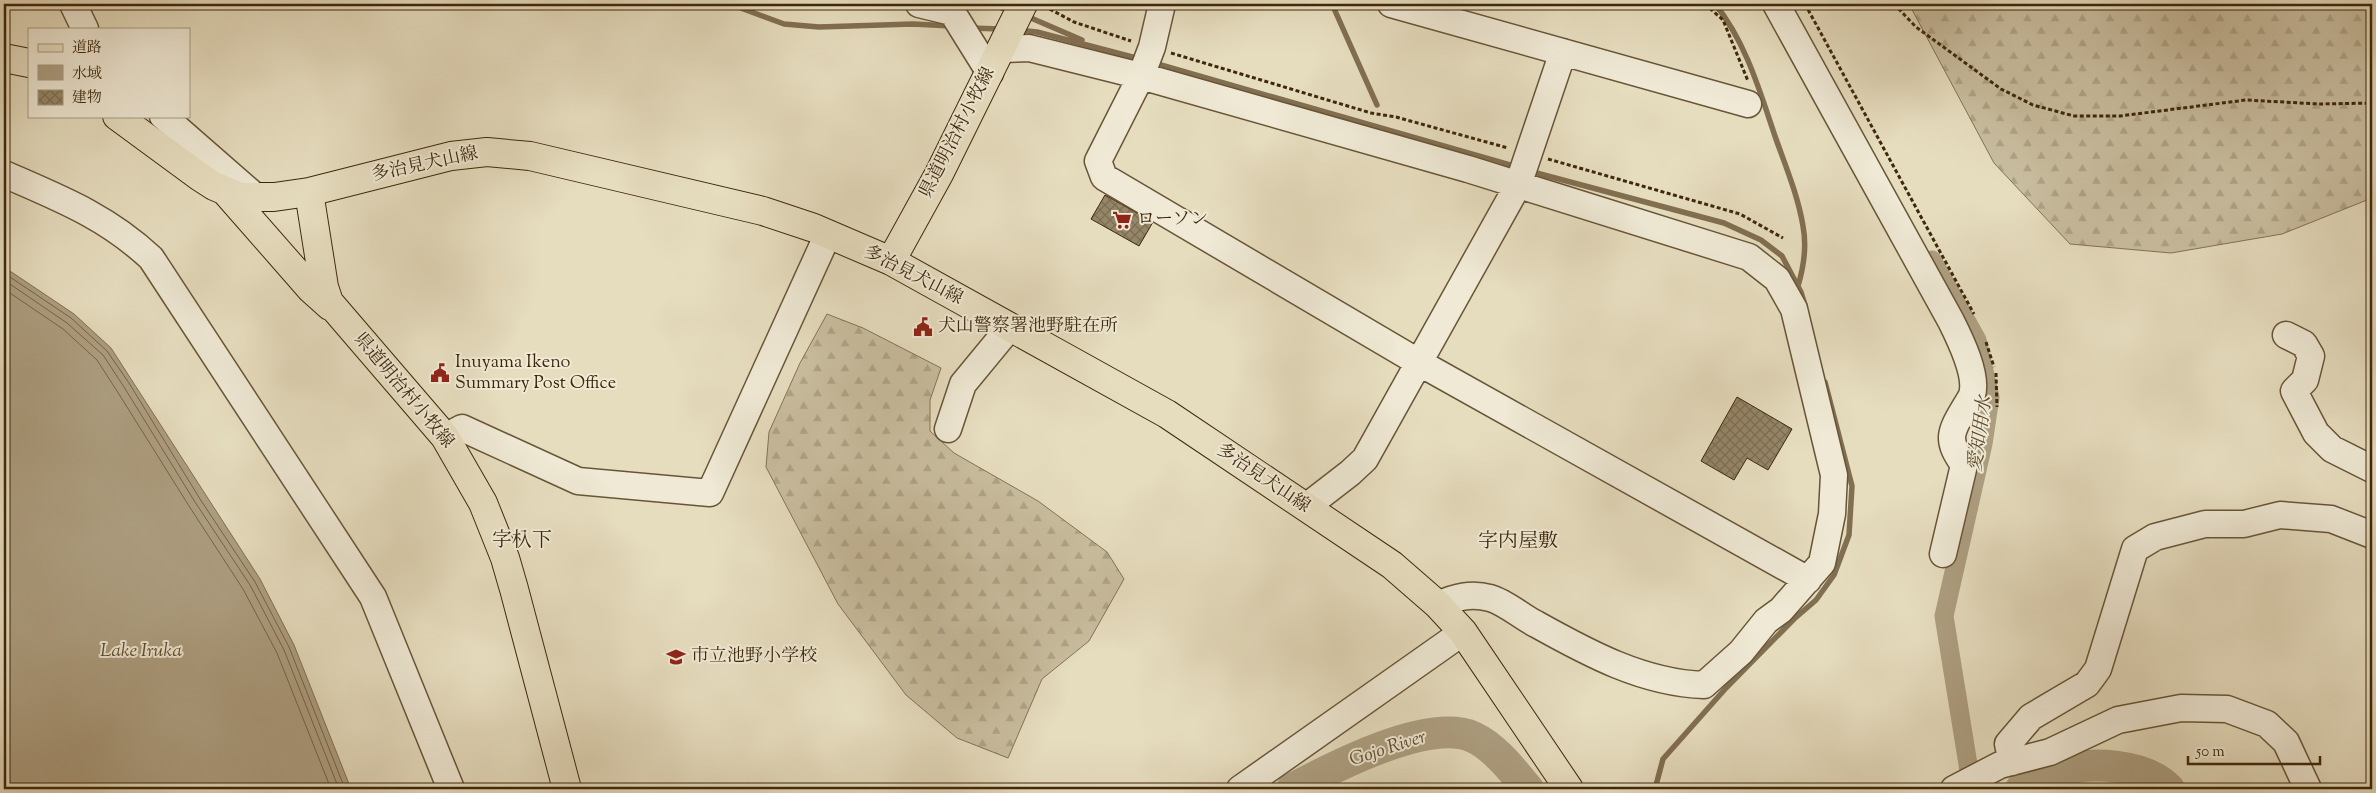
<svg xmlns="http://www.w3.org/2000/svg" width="2376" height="793" viewBox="0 0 2376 793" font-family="'Sorts Mill Goudy','Noto Serif JP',serif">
<defs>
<pattern id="forest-firs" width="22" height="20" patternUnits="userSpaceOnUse" patternTransform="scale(1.25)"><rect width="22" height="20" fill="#c9bea0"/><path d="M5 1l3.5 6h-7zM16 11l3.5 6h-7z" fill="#aea388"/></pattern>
<pattern id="building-cross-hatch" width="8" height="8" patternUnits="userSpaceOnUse" patternTransform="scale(1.25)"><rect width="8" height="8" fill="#958668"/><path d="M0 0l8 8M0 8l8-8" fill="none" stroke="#7b6e54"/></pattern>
</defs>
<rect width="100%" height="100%" fill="#e6ddbf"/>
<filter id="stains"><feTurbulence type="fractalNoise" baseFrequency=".004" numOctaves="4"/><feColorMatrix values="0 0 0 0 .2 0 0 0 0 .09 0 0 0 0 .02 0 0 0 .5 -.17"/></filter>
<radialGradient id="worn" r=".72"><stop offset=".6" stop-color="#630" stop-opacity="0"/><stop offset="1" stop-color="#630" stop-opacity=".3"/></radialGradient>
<path fill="url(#forest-firs)" stroke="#847355" d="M1909,4h463v194l-90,36 -111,19 -101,-9 -76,-81z
M827,314l36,14 78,40 -11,32v31l24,22 84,48 69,51 17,27 -35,62 -47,38 -34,79 -51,-20 -51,-43 -68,-91 -72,-137 3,-35 31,-69z"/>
<path fill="#ad9f81" stroke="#816f51" d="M4,267l70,47 37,34 149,231 34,66 57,144h-347z"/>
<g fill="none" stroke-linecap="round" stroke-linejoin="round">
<path stroke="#766446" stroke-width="1" d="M4,273l67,45 36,33 22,32 71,116 55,83 34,65 56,142
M4,280l63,43 36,32 21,32 71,115 55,83 34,65 55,139
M4,289l59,40 34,31 20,31 72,115 54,83 34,64 54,136"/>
<path stroke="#816f51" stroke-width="5.5" d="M730,4l54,20 35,3 94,-3 38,2
M989,4l22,7
M1332,4l45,101
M1715,4c31,38 45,88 61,135 10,28 22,57 27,87 4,21 1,40 -5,60
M1024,15l58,25
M971,28l30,1
M1018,30l19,2 103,27
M1154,63l363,104
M1529,171l195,52 37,17 21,16 19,36 4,13
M1655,789l8,-30 63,-71 68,-69 22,-19 18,-25 15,-40 3,-49 -27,-104"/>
<path stroke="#ad9f81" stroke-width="19" d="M1932,260l45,80 13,57 -7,47 -39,172 28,173"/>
<path stroke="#ad9f81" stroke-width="32" d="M1292,789c40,-21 137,-72 181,-52 22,10 40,34 55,52
M2021,789c12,-6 25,-14 38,-18 32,-10 86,-7 110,18"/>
</g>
<path fill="url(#building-cross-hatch)" stroke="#3e280a" d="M1105,195l48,27 -14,24 -48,-27z
M1737,397l55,32 -24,41 -21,-12 -13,22 -33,-19z"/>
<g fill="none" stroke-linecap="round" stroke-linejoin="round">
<g stroke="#685537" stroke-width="29">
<path id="minor" d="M73,4l12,25
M919,4l33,8 38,61
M1162,4l-10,43 -11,29 -43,85 6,16 314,185 390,218
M1391,4l357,100
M1776,4l175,317c9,18 27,54 21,74 -2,5 -6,10 -8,14 -15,25 -17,32 0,56l-21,89
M1002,49l27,-1 112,28 327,93 281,88 28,22 17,30 40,166 -2,39 -10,49 -41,47 -15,11 -25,31 -37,33c-61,-2 -116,-32 -168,-61 -14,-7 -31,-22 -46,-26 -19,-5 -35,-1 -52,7
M163,116l94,82
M4,174c55,24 102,42 147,84l222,339 78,192
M2286,335l18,9 7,12 -6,24 -11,11 22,42 16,16 40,20
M948,429l15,-45 47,-57
M445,437l17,-9 116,53 132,12 118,-259
M1306,507l44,-34 15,-14 14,-25 139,-249 45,-133
M2012,762l-4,-18 23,-27 56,-33 11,-15 37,-120 20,-12 50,-13h39l36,-9 51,4 41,16
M1240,789l223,-157
M1954,789l46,-24 50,-13 68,-32 63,-12 46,1 40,15 19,18 22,47"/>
</g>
<g stroke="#3e280a" stroke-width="30">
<path id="major" d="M4,58l25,5
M117,116l83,61 14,9 26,11h34l35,-5 142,-36 36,-4 43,4 233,55 51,17 77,33 276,153 225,151 46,40 25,27 106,157
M226,192l85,97 19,17
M309,192l15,95 5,15 116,135 38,66 22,55 9,31 53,200
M891,261l48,-87 84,-170"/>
</g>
<path stroke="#3e280a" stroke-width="3" stroke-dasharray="4 2.5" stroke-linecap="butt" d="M1705,4l18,16 25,61
M1805,4l169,310
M1894,4l22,23 85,62 32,16 41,11h46l126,-16 73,4 53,-1
M1044,6l30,16 57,19
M1171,53l200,60 25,4 112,31
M1548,159l192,55 43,24
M1986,342l8,25
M1996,373l1,34"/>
<use href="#minor" stroke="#efe9d5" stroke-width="26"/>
<use href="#major" stroke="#e6ddbf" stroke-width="28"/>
</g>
<defs>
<g id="supermarket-bare" transform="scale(1.5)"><path d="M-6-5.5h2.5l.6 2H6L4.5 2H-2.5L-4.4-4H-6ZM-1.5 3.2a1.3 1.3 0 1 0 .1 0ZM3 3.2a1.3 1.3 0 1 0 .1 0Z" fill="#8f2418" stroke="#efe9d5" stroke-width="2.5" paint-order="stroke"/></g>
<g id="civic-bare" transform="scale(1.5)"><path d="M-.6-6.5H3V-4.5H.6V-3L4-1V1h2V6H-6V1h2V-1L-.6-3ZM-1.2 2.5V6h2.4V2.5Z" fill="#8f2418" stroke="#efe9d5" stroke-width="2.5" paint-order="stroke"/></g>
<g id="school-bare" transform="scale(1.5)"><path d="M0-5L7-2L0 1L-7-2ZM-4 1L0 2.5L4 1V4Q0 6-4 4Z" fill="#8f2418" stroke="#efe9d5" stroke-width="2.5" paint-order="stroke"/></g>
</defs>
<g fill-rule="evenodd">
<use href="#supermarket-bare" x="1122" y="220"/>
<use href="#civic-bare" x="923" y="327"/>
<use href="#civic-bare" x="440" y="373"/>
<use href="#school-bare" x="676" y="657"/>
</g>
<g text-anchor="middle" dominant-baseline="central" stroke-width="4" stroke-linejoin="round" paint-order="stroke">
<g font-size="18" fill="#3e280a" stroke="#efe9d5">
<text transform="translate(958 133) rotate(-63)">県道明治村小牧線</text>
<text transform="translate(425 165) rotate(-12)">多治見犬山線</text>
<text transform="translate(913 276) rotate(27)">多治見犬山線</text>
<text transform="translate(403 391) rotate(50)">県道明治村小牧線</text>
<text transform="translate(1263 479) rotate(34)">多治見犬山線</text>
</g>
<g font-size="18" fill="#3e280a" stroke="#efe9d5" text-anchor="start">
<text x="1137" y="220">ローソン</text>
<text x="938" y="327">犬山警察署池野駐在所</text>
<text x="455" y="363">Inuyama Ikeno<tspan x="455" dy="21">Summary Post Office</tspan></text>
<text x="691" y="657">市立池野小学校</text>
</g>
<g font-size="19" font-style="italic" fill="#5f4c2e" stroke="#efe9d5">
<text transform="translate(1981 434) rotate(-82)">愛知用水</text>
<text x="141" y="651">Lake Iruka</text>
<text transform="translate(1388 749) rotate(-18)">Gojo River</text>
</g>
<g font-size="20" fill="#3e280a" stroke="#efe9d5">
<text x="522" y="541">字杁下</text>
<text x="1518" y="542">字内屋敷</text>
</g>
</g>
<rect width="2376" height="793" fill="none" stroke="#e6ddbf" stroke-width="20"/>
<rect x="5" y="5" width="2366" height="783" fill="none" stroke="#3e280a" stroke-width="2.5"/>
<rect x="10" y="10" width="2356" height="773" fill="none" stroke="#3e280a"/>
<rect x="28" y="28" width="162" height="90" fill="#efe9d5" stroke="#a89c84"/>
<rect x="38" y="44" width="25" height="8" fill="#e6ddbf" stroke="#a89c84"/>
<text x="72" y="52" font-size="15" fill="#3e280a">道路</text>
<rect x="38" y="65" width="25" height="15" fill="#ad9f81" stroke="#a89c84"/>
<text x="72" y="78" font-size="15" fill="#3e280a">水域</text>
<rect x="38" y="90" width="25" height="15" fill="url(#building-cross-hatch)" stroke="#a89c84"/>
<text x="72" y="102" font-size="15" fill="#3e280a">建物</text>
<path d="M2188 756v8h132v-8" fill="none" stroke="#3e280a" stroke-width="2.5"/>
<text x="2196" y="756" font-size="15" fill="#3e280a" stroke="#efe9d5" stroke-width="4" paint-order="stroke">50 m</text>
<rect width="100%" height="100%" filter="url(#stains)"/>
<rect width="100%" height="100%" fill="url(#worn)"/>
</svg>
